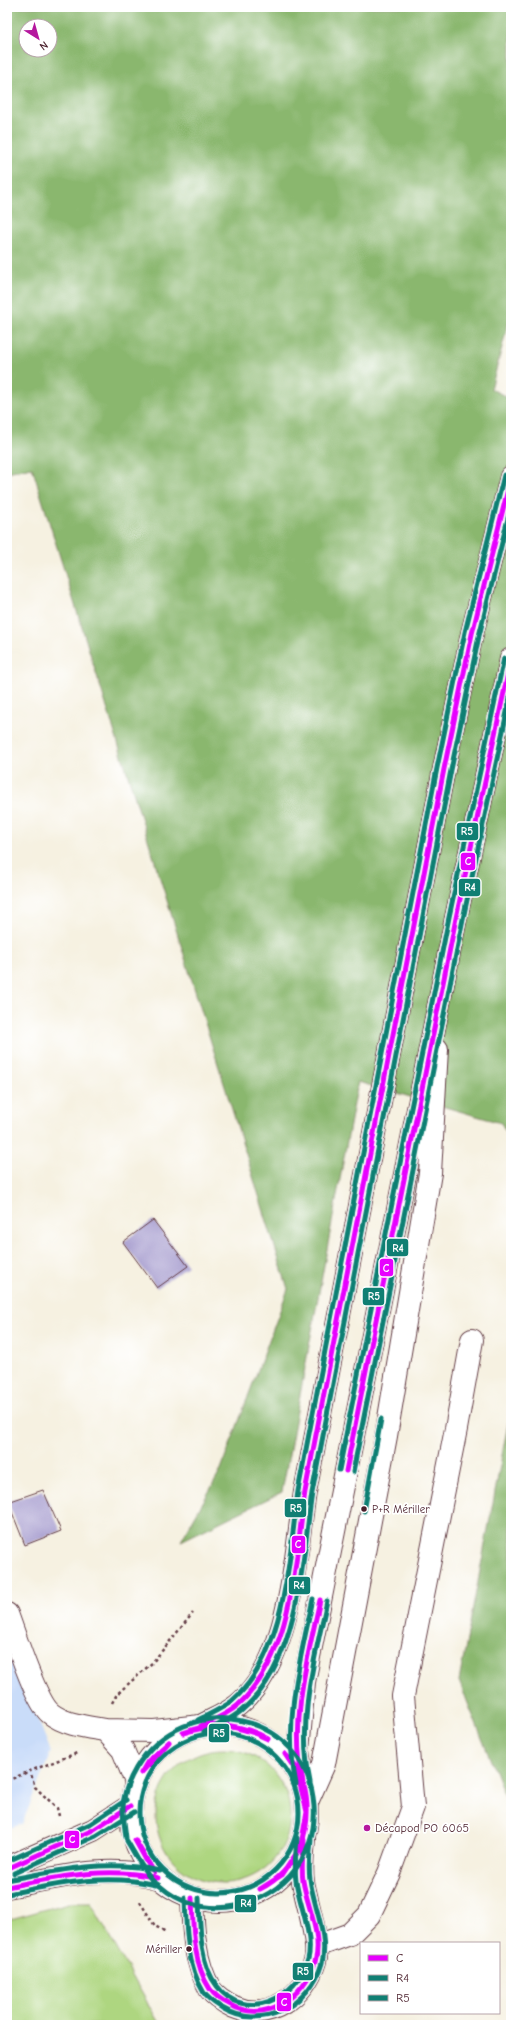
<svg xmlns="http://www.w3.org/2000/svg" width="518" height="2032" viewBox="0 0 518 2032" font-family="'Comic Neue',sans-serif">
<rect width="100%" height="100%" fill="#fff"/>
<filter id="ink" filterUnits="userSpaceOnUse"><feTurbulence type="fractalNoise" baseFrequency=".025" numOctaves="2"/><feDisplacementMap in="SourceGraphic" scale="8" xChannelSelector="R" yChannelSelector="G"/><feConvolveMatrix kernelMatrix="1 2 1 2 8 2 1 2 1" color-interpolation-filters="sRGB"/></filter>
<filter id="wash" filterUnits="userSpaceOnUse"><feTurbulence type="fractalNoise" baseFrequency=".012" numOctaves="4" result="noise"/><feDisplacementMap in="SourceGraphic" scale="16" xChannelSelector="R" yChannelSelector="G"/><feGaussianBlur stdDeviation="0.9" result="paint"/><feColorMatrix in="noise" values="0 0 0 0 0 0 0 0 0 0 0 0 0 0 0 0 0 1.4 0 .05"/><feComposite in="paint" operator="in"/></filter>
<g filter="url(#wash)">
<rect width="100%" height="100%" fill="#f6f1e1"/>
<path fill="#c9dcf9" d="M7,1641l44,111 -29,72 -15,5z"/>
<path fill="#aed680" stroke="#7c7a56" d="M156 1816a67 67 0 1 1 134 0a67 67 0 1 1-134 0Z
M69,1903h22l69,122h-153v-105z"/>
<path fill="#8ab76e" stroke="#6a6b4c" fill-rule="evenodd" d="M7,7h504v306l-20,76 20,10v741l-10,-17 -143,-41 -76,410 -101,49 39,-69 68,-183 -256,-822 -25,5zM26,26h24v24h-24z
M511,1408v403l-52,-130z"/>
<g id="blocks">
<path fill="#aea5d3" d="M153,1220l35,46 -31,22 -34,-46z
M43,1490l18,41 -36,14 -17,-43z"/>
</g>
</g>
<g filter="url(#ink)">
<use href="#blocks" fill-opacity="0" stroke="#643e46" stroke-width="1"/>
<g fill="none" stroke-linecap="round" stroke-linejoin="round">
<g stroke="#643e46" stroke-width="24">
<path id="minor" d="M7,1614c8,21 28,86 43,99 15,12 37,14 55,17
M136,1782l-13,-32 -18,-20 49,1 47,-5
M307,1802l17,-38 62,-328 44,-263 7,-124
M192,1898c1,32 2,63 18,91 5,7 16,14 24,18 35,15 71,-11 81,-46 6,-17 -9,-59 -12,-80 -2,-13 0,-28 1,-42
M317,1946l33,-12 19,-19 20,-42 24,-66 -10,-111 53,-267 16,-89"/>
</g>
<g stroke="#643e46" stroke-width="24">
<path id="major" d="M131 1813a88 88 0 1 1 176 0a88 88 0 1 1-176 0Z
M201,1726c13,-7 26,-12 37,-21 53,-43 57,-150 67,-213l139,-723 28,-135 39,-157
M303,1783l-5,-32 6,-69 152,-764 55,-259
M7,1868l86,-38 37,-24
M7,1887c49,-9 102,-24 151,-9"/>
</g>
<path stroke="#643e46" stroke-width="2.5" stroke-dasharray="3 3" stroke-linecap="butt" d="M112,1703l5,-9 35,-31 41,-50
M7,1781l23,-10
M59,1816l-2,-8 -22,-21 -5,-16 47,-18
M140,1902l15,24 11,6"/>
<use href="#minor" stroke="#fff" stroke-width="22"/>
<use href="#major" stroke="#fff" stroke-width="22"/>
<g stroke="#fff" stroke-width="8">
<path id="bus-1" d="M346,1471l110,-553 55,-259
M201,1726c12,-6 27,-12 37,-21 55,-49 57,-145 67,-213l139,-723 28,-135 39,-157
M183,1733c29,-12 58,-10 85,6
M183,1733c34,-10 53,-9 85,6
M285,1754c24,22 27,61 16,91
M285,1754l12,18 10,40 -6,33
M141,1773l7,-12 21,-19
M141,1773l28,-31
M303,1783c-13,-62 4,-123 17,-183
M135,1840l19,32
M135,1840l15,27 4,5
M11,1867l82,-37 37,-24
M7,1887c51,-10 100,-21 151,-9
M260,1889l22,-14 18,-27
M260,1889c19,-9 30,-23 40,-41
M192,1898c1,30 1,66 18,91 5,7 13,12 19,15 36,21 75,-7 86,-42 8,-25 -8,-56 -12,-81 -2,-14 0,-28 1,-42"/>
</g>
<g stroke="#fff" stroke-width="8">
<path id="bus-2" d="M353,1472l110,-553 48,-226
M204,1732c13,-6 26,-12 37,-21 58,-47 61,-150 71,-218l139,-723 28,-134 32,-130
M310,1782c-13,-61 4,-121 17,-181
M126,1838c-1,-10 -3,-20 -3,-30 0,-14 6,-28 13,-40 49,-81 171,-58 178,38 2,25 -7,51 -24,70 -33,36 -92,44 -130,10 -3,-2 -7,-4 -9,-7 -10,-12 -16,-25 -24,-38
M14,1873l82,-37 38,-24
M8,1894c50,-10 98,-21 148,-9
M185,1898c1,32 2,67 19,95 4,6 12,11 18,15 40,24 88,-3 100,-45 7,-27 -9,-58 -12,-84 -2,-13 0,-26 1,-39"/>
</g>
<g stroke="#fff" stroke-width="8">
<path id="bus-3" d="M339,1470l110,-553 55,-259
M364,1511l17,-92
M198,1720c11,-6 24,-11 34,-19 54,-46 57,-145 66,-210l139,-723 28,-136 39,-157
M139 1813a80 80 0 1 1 160 0a80 80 0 1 1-160 0Z
M296,1784c-13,-62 4,-124 17,-185
M8,1861l82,-37 36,-24
M7,1880c51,-10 101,-21 153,-9
M199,1898c1,27 0,65 18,88 28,38 81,12 91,-27 6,-23 -9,-55 -12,-78 -2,-14 0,-28 1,-43"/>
</g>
<use href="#bus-1" stroke="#e700ff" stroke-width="5"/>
<use href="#bus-2" stroke="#107f73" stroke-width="5"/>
<use href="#bus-3" stroke="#107f73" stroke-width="5"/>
</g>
</g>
<g fill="#4a1f2b" stroke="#fff" stroke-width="1.5">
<circle cx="364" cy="1509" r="3.5"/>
<circle cx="189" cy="1949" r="3.5"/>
</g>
<circle fill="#b5179e" stroke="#fff" stroke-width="1.5" cx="367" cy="1828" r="4"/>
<g text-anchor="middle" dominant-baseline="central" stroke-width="3.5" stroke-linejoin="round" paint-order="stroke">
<g font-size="11" fill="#4a1f2b" stroke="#fff" text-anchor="start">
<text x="372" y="1509">P+R Mériller</text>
<text x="182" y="1949" text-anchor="end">Mériller</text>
</g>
<g font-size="12" fill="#4a1f2b" stroke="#fff" text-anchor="start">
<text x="375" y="1828">Décapod PO 6065</text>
</g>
</g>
<g stroke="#fff" stroke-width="1.5">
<rect x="456" y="822" width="23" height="19" rx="4" fill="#107f73"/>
<rect x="460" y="852" width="16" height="19" rx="4" fill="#e700ff"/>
<rect x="458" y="878" width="23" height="19" rx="4" fill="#107f73"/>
<rect x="386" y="1238" width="23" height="19" rx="4" fill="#107f73"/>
<rect x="379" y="1258" width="15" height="19" rx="4" fill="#e700ff"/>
<rect x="362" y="1287" width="23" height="19" rx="4" fill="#107f73"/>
<rect x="284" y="1498" width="23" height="20" rx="4" fill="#107f73"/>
<rect x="291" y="1535" width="15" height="19" rx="4" fill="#e700ff"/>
<rect x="288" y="1576" width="23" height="19" rx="4" fill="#107f73"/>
<rect x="208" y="1723" width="22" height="20" rx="4" fill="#107f73"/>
<rect x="64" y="1830" width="16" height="19" rx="4" fill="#e700ff"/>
<rect x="234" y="1894" width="23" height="19" rx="4" fill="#107f73"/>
<rect x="292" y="1962" width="22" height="19" rx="4" fill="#107f73"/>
<rect x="276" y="1992" width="16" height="20" rx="4" fill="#e700ff"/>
</g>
<g font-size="11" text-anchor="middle" font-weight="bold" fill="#fff">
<text x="467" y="835">R5</text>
<text x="468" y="865">C</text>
<text x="470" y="891">R4</text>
<text x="398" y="1252">R4</text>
<text x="386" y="1272">C</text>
<text x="374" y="1300">R5</text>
<text x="296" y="1512">R5</text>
<text x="298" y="1548">C</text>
<text x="299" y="1589">R4</text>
<text x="219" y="1737">R5</text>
<text x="72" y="1843">C</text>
<text x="246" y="1907">R4</text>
<text x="303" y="1975">R5</text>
<text x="284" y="2006">C</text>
</g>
<rect width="518" height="2032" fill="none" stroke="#fff" stroke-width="24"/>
<rect x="360" y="1942" width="140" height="72" fill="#ffffff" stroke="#b7a5aa"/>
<rect x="368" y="1955" width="20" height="6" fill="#e700ff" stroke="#b7a5aa"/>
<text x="396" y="1962" font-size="12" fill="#4a1f2b">C</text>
<rect x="368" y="1975" width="20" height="6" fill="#107f73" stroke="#b7a5aa"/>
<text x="396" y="1982" font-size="12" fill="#4a1f2b">R4</text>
<rect x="368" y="1995" width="20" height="6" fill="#107f73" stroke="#b7a5aa"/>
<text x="396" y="2002" font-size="12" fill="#4a1f2b">R5</text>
<g transform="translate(38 38) rotate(143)"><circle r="19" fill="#ffffff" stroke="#b7a5aa"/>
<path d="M0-3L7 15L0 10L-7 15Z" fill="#b5179e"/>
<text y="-6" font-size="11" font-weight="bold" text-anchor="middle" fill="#4a1f2b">N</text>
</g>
</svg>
